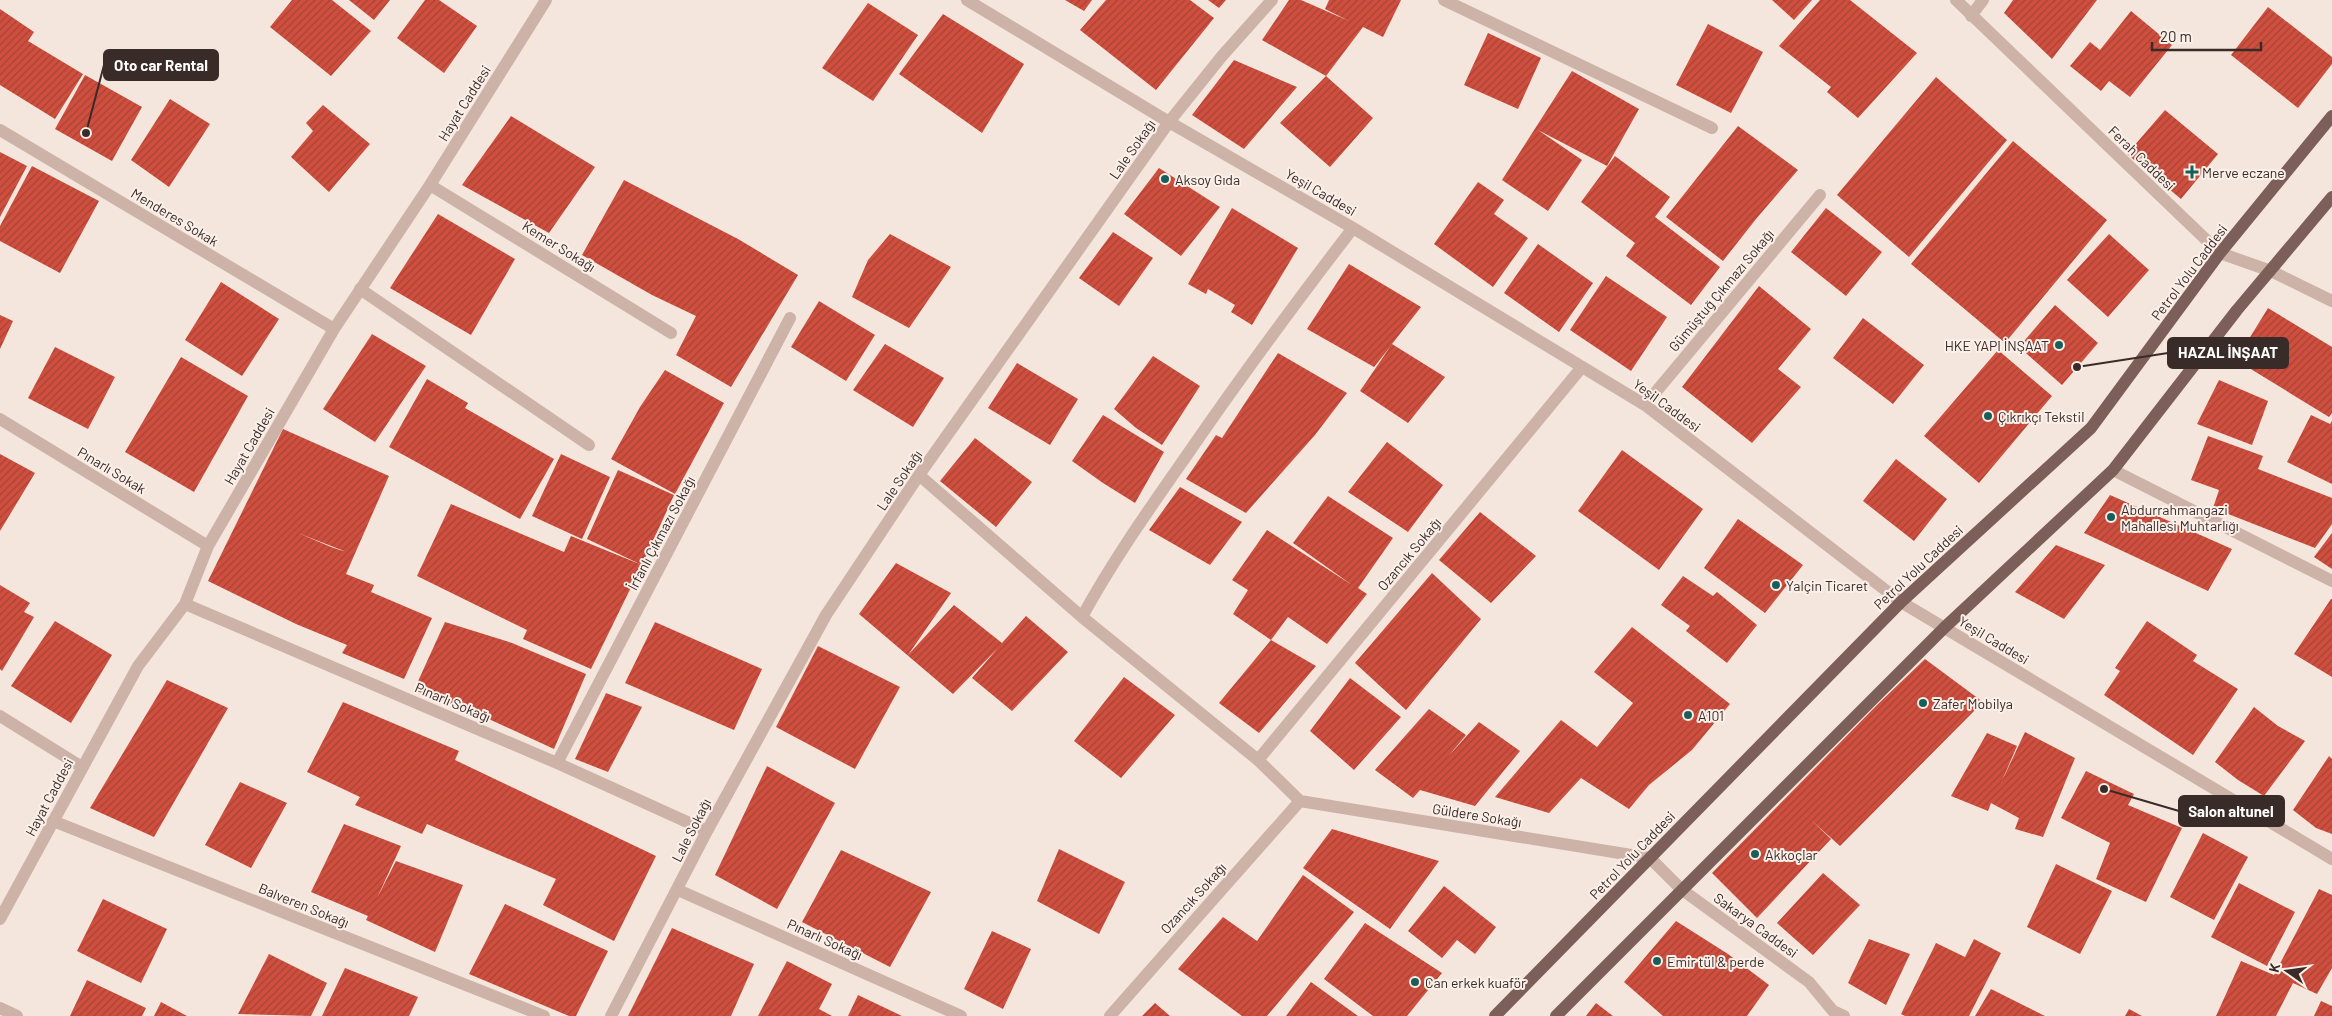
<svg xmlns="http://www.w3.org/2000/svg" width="2332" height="1016" viewBox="0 0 2332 1016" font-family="Barlow,sans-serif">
<defs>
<pattern id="building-hatch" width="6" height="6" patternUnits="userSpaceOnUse" patternTransform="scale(1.25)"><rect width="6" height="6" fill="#cf4f3f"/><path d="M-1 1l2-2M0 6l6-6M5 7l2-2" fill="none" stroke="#a94235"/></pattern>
</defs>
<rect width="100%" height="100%" fill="#f4e6dc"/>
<path fill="url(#building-hatch)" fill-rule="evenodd" d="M292,0h40l39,31 -40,45 -61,-49z
M349,0h41l-16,20z
M425,0h14l38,26 -33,47 -47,-35z
M1065,0h27l-8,11z
M1106,0h84l24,18 -58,72 -76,-60z
M1208,0h18l-7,8z
M1289,0h12l48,21 -24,-12 4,-9h72l-18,37 -20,-10 -37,49 -64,-36z
M1772,0h40l-18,20z
M1820,0h30l67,53 -59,65 -31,-26 4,-5 -52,-41z
M2013,0h84l-45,59 -48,-46z
M868,3l50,32 -45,66 -51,-33z
M2268,7l64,50v7l-34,44 -67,-53z
M0,9l34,23 -6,9 55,33 -28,45 -55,-34z
M2131,11l41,34 -42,52 -21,-16 -8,10 -31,-25 20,-24 10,8z
M943,14l81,50 -42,69 -83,-59z
M1708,24l55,28 -32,61 -55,-28z
M1488,33l53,25 -23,51 -54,-24z
M1234,60l63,27 -53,62 -52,-34z
M1572,71l67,38 -32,57 -69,-36 44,30 -34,51 -46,-31z
M85,75l57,32 -30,54 -57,-32z
M1326,76l47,42 -43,49 -50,-44z
M1936,77l71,63 -98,117 -72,-62z
M170,99l40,25 -41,63 -38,-27z
M323,105l47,39 -41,48 -38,-35 22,-26 -7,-8z
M2165,110l53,44 -37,45 -54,-45z
M511,116l84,51 -46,66 -87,-48z
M1738,126l60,44 -42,49 -33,42 -57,-44z
M2013,141l94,79 -102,123 -94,-79z
M0,152l27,14 -27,51z
M1615,156l55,41 -15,20 65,50 -29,38 -65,-49 9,-13 -54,-41z
M32,166l67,35 -39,72 -60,-32v-15z
M1159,168l61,39 -39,49 -57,-42z
M624,180l114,59 60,36 -67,112 -55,-32 20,-39 -44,-21 -70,-40z
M1478,182l26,18 -10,14 34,24 -35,49 -59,-43z
M1232,208l66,40 -46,77 -21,-13 4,-7 -27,-16 -2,5 -18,-10z
M1826,208l56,44 -36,44 -55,-44z
M438,214l77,45 -44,76 -81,-47z
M1113,232l40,26 -34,48 -40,-28z
M890,234l61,33 -42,61 -57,-31 16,-37z
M2109,234l40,36 -41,47 -41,-37z
M1538,244l55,39 -34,49 -55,-39z
M1349,264l72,43 -29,37 53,33 -37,46 -48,-32 30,-44 -16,20 -67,-38z
M1606,276l61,41 -36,54 -61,-41z
M221,282l58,37 -37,57 -57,-36z
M1759,286l52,43 -33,40 23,18 -49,56 -70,-56z
M819,301l56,34 -29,46 -55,-34z
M2055,305l43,38 -36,42 -43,-38z
M2268,308l64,39v66l-3,4 -93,-57z
M0,315l13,6 -13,28z
M1863,318l61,47 -31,39 -60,-46z
M372,334l54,32 -51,76 -52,-33z
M885,344l59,34 -31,49 -60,-37z
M55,347l60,30 -27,52 -60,-31z
M1998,350l54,46 -73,87 -55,-47z
M1278,353l69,40 -32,42 -69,78 -60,-34 30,-44 6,3z
M1153,356l47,30 -38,59 -26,-17 -22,-19z
M181,357l67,39 -54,96 -69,-40z
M1017,363l61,36 -28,46 -62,-37z
M665,370l59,33 -49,91 -64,-35 29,-52z
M427,379l41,24 -3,5 89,51 -34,60 -131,-72z
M2219,380l49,21 -16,44 -55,-21z
M1103,415l61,37 -29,51 -32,-20 -31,-22z
M2311,415l19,9 2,-3v63l-45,-22z
M283,429l106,47 -43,98 28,11 -3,7 61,26 -28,61 -62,-26 5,-8 -51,-21 -88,-43zM298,533l46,18h-1l-12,-4z
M2208,436l55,20 -5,13 74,29v26l-17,24 -102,-40 6,-18 -28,-10z
M975,438l57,44 -36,45 -56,-46z
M1387,442l56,43 -35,47 -60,-40z
M1622,450l81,59 -44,61 -81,-59z
M0,454l35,19 -35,58z
M561,454l49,23 -28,62 -50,-23z
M1896,459l51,40 -33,42 -51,-40z
M618,470l56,25 -32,70 -55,-26z
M1180,487l62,35 -32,43 -61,-35z
M2110,495l122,54 -24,42 -124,-58z
M1328,496l65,42 -35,50 9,6 -40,50 -39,-27 -17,23 -38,-26 15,-24 -16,-10 35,-50 85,55 -59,-42z
M451,504l113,48 7,-16 71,29 -51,104 -68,-30 4,-9 -110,-54z
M1480,512l56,44 -45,47 -52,-43z
M1738,519l65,46 -38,48 -61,-45z
M2332,533v36l-18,-12z
M2056,545l49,20 -41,54 -49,-27z
M896,563l55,30 -43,62 46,-50 48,38 24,-27 42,36 -56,59 -40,-33 26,-30 -45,46 -94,-80z
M1432,573l49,46 -75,91 -51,-47z
M1683,576l30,20 4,-4 40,33 -30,38 -41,-32 4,-5 -29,-21z
M0,585l30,18 -6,9 10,5 -32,54 -2,-2z
M2331,599h1v78l-38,-23z
M55,621l57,34 -41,68 -60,-37z
M2147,621l50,34 -4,6 45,28 -45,66 -89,-60 16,-24 -5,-3z
M445,622l67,21 74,31 -32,75 -74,-34 -66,-25z
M655,622l107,47 -28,61 -109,-47z
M1632,627l98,77 -38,46 -43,35 -20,24 -48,-31 -32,35 -54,-16 66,-77 36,27 36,-44 -39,-31z
M1271,640l45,26 -57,67 -40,-30z
M818,646l82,41 -45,82 -79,-42z
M1925,659l58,43 -143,144 -29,-26 20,19 -74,79 -45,-45 165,-168z
M1124,677l51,38 -54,63 -47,-37z
M1350,678l51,39 -47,53 -44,-39z
M167,680l61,28 -74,129 -64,-29z
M606,693l36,14 -34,65 -33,-13z
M343,702l116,49 -4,9 201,96 -42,85 -71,-36 13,-26 -129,-55 -5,10 -67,-29 5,-8 -53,-25z
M2254,707l24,19 27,15 -41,55 -26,-16 -23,-18z
M1429,709l37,26 -19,23 32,-36 41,29 -45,55 -55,-16 -7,8 -38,-28z
M2025,732l50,26 -32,79 -28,-8 4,-11 -28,-15 -3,8 -37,-15 36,-63 30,13 -16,37z
M2329,756l3,3v75l-16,-6 -23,-18z
M767,766l68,37 -58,106 -62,-34z
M2086,771l48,23 -6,11 54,23 -36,74 -50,-23 14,-36 -49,-25z
M240,782l47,21 -36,65 -46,-23z
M344,824l57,22 -24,52 19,-37 67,24 -28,67 -69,-32 2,-4 -57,-24z
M1332,829l107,32 -49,68 -87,-61z
M2203,833l45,24 -34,63 -44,-23z
M1059,849l66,33 -26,52 -62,-33z
M841,850l90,42 -41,75 -88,-45z
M2056,864l56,27 -32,63 -53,-27z
M1823,873l37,32 -47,50 -36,-32z
M1303,875l51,37 -87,104h-25l-64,-47 45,-52 34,24z
M2239,883l56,29 -28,54 -56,-29z
M1444,886l52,41 -21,27 -18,-14 -15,18 -34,-27z
M2319,889l13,6v73l-15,26 -24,-11 -17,33h-60l25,-55 33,14z
M103,899l64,30 -26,54 -64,-32z
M505,904l103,47 -32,65h-7l-100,-42z
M1676,921l52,33 41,31 -22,31h-84l-39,-34z
M1365,923l77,50 -35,43h-34l-49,-37z
M672,928l82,36 -23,52h-103z
M992,931l39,18 -28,60 -39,-20z
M1869,939l41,15 -24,51 -38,-22z
M1974,939l27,14 -32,63h-64l-4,-2 35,-71 29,14z
M269,954l58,29 -16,33 -73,-2z
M787,961l45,23 -13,25 13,7h-74z
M345,968l73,29 -9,19h-87z
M87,980l59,28 -4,8h-72z
M1311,982l47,34h-72z
M1991,989l54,27h-70z
M858,995l44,21h-54z
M2321,1001l11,5v10h-18z
M161,1002l26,14h-33z
M1155,1003l15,13h-28z
M1596,1003l17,13h-27z
M2129,1009l13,7h-17z"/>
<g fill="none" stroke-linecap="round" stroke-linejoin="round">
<path stroke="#cdb3a7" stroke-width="12" d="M967,0l202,122 184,106 292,177 256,197 431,257
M1444,0l268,128
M1956,0l264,253 51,18 61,30
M1971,16l12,-16
M0,130l334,199
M430,185l241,148
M360,289l229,156
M1645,405l175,-210
M0,419l208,127
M2113,470l219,111
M919,475l163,142 176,143 42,41
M185,604l372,159 150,68
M1082,617c31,-57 68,-109 105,-162 53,-77 109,-153 166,-227
M0,716l82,51
M1258,760l324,-393
M557,763l233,-445
M1300,801l350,57 31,31 128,93 24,29 11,5
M53,821l491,195
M678,890l283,126
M0,919l138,-253 47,-62 23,-58 126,-217 96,-144 116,-185
M0,1008l17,8
M611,1016l96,-185 119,-216 93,-140 250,-353 53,-66 50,-56
M1110,1016l190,-215"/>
<path stroke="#7c5f58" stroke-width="12" d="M1495,1016l406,-414 190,-174 129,-175 112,-137
M1556,1016l388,-388 169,-158 124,-160 95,-113"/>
</g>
<g fill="#1a5e5a" stroke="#fbf0e9" stroke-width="2">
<path d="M2189.5 164.5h5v5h5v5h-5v5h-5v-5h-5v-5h5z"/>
<circle cx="1165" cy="179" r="5"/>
<circle cx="2059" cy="345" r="5"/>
<circle cx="1988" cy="416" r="5"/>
<circle cx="2111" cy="517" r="5"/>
<circle cx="1776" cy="585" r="5"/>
<circle cx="1923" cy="703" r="5"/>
<circle cx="1688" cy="715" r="5"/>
<circle cx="1755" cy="854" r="5"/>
<circle cx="1657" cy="961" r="5"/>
<circle cx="1415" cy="982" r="5"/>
</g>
<g text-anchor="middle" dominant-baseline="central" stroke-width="4" stroke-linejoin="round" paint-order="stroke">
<g font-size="14" fill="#392b28" stroke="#fbf0e9">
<text transform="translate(464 103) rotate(-58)">Hayat Caddesi</text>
<text transform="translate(1132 149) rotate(-55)">Lale Sokağı</text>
<text transform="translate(2142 158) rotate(44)">Ferah Caddesi</text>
<text transform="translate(1321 192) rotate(30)">Yeşil Caddesi</text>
<text transform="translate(175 217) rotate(31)">Menderes Sokak</text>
<text transform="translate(559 246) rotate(32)">Kemer Sokağı</text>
<text transform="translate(2189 272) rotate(-53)">Petrol Yolu Caddesi</text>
<text transform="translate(1721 290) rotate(-50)">Gümüştuğ Çıkmazı Sokağı</text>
<text transform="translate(1667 405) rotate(36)">Yeşil Caddesi</text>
<text transform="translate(249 446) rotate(-60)">Hayat Caddesi</text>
<text transform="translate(112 470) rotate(31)">Pınarlı Sokak</text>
<text transform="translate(899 480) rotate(-56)">Lale Sokağı</text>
<text transform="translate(661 533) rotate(-62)">İrfanlı Çıkmazı Sokağı</text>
<text transform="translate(1409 554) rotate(-50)">Ozancık Sokağı</text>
<text transform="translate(1918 567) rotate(-43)">Petrol Yolu Caddesi</text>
<text transform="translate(1994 640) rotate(31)">Yeşil Caddesi</text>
<text transform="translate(453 702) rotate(23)">Pınarlı Sokağı</text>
<text transform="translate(49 797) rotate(-62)">Hayat Caddesi</text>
<text transform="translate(1477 815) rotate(9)">Güldere Sokağı</text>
<text transform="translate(691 830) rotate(-63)">Lale Sokağı</text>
<text transform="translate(1632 855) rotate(-46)">Petrol Yolu Caddesi</text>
<text transform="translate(1193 898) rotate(-48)">Ozancık Sokağı</text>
<text transform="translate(304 905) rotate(22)">Balveren Sokağı</text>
<text transform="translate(1756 925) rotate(36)">Sakarya Caddesi</text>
<text transform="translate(825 939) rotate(24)">Pınarlı Sokağı</text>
</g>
<g font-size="14" fill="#392b28" stroke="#fbf0e9" text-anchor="start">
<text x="2202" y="172">Merve eczane</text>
<text x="1175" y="179">Aksoy Gıda</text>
<text x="2049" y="345" text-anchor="end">HKE YAPI İNŞAAT</text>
<text x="1998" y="416">Çıkrıkçı Tekstil</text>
<text x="2121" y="509">Abdurrahmangazi<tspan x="2121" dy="16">Mahallesi Muhtarlığı</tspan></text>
<text x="1786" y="585">Yalçin Ticaret</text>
<text x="1933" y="703">Zafer Mobilya</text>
<text x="1698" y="715">A101</text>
<text x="1765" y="854">Akkoçlar</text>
<text x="1667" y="961">Emir tül &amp; perde</text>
<text x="1425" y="982">Can erkek kuaför</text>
</g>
</g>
<path fill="none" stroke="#392b28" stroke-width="2" d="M86 133L104 65M2077 367L2168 353M2104 789L2179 811"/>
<g fill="#392b28" stroke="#fbf0e9" stroke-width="2">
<circle cx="86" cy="133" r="5"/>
<circle cx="2077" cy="367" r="5"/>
<circle cx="2104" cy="789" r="5"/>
</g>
<g fill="#392b28" stroke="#392b28" stroke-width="2">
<rect x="104" y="50" width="114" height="30" rx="5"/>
<rect x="2168" y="338" width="120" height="30" rx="5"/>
<rect x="2179" y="796" width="105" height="30" rx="5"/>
</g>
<g font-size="15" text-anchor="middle" font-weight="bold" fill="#fff">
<text x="161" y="71">Oto car Rental</text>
<text x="2228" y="358">HAZAL İNŞAAT</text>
<text x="2231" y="817">Salon altunel</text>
</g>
<g transform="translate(2287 971) rotate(284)" stroke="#fbf0e9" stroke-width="4" paint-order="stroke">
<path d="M0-4L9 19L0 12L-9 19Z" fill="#392b28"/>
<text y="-8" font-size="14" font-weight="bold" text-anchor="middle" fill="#392b28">K</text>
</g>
<path d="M2152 42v8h109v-8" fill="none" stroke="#392b28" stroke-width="2.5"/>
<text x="2160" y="42" font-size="15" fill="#392b28" stroke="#fbf0e9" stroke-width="4" paint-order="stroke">20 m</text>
</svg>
